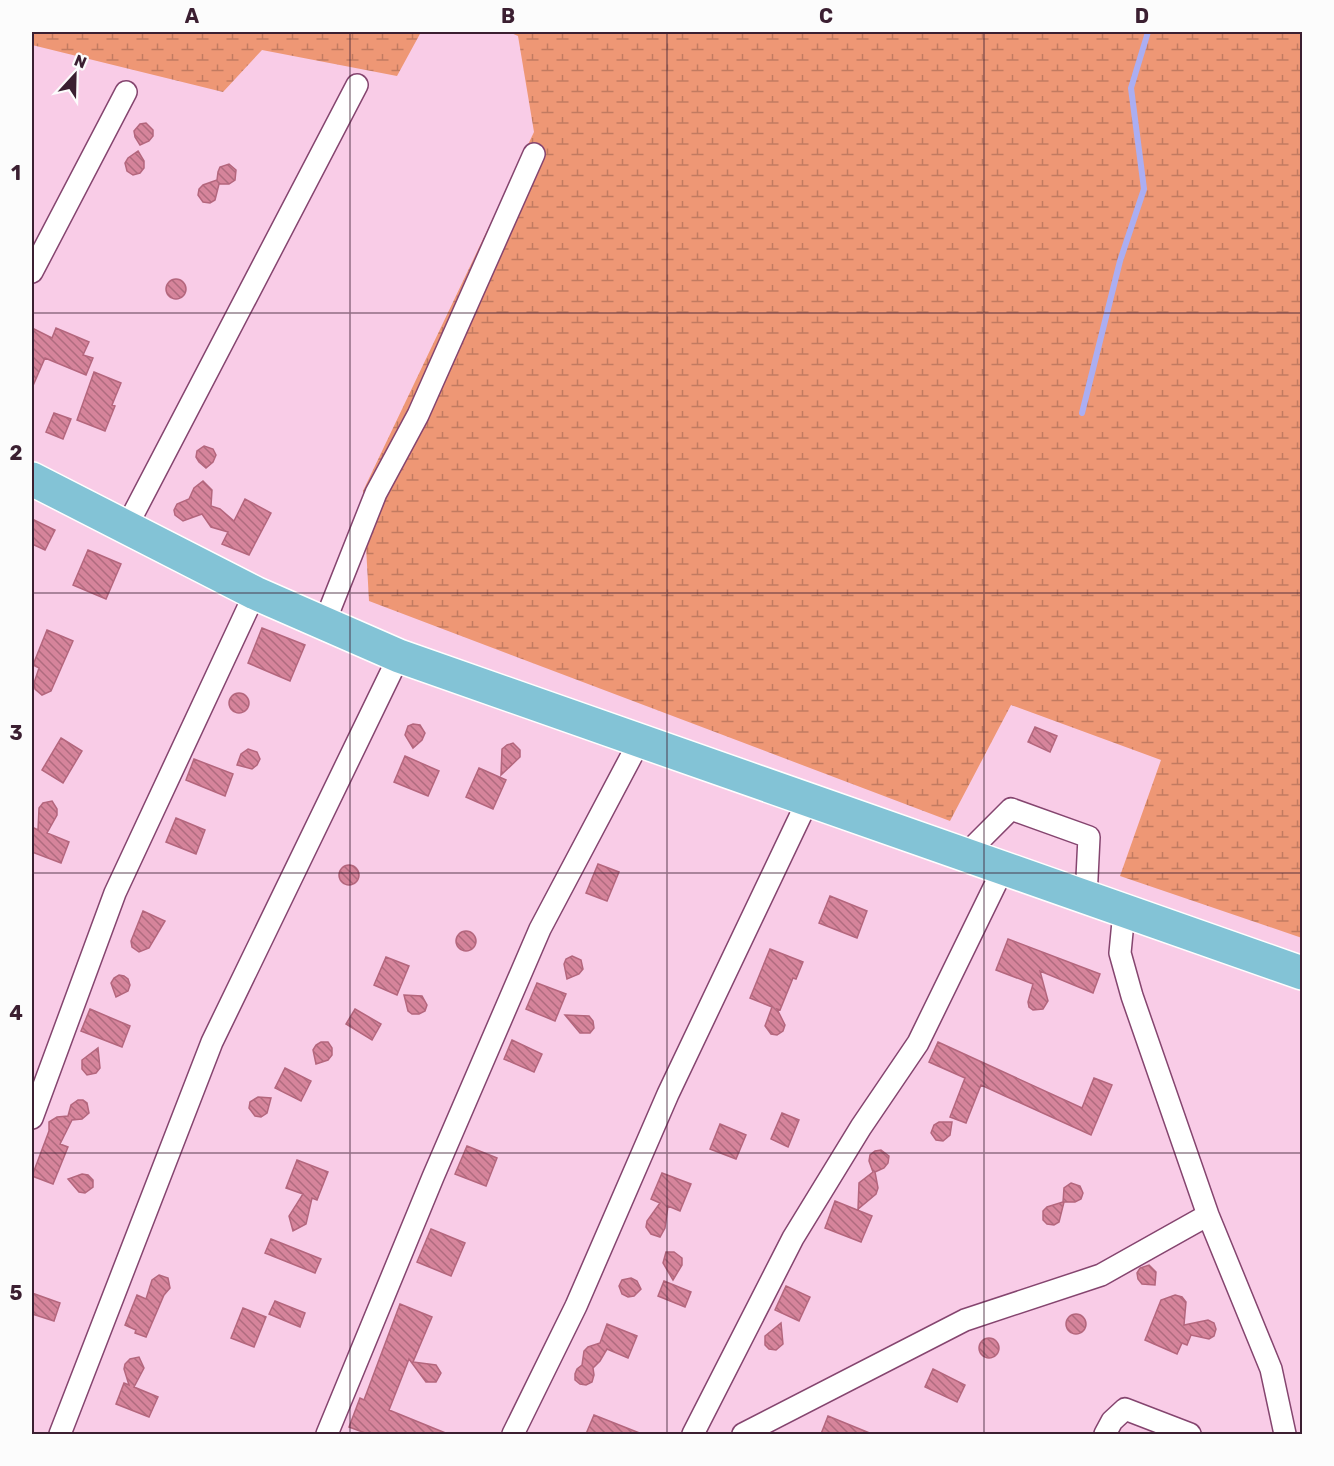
<svg xmlns="http://www.w3.org/2000/svg" width="1334" height="1466" viewBox="0 0 1334 1466" font-family="Rubik,sans-serif">
<defs>
<pattern id="wetland-marsh" width="20" height="14" patternUnits="userSpaceOnUse" patternTransform="scale(1.5)"><rect width="20" height="14" fill="#ee9775"/><path d="M1 5h8M5 5V1M11 12h8M15 12V8" fill="none" stroke="#c27b61"/></pattern>
<pattern id="building-back-hatch" width="6" height="6" patternUnits="userSpaceOnUse" patternTransform="scale(1.5)"><rect width="6" height="6" fill="#d6849b"/><path d="M-1 5l2 2M0 0l6 6M5-1l2 2" fill="none" stroke="#af6b7f"/></pattern>
</defs>
<rect width="100%" height="100%" fill="#f9cce7"/>
<path fill="url(#wetland-marsh)" d="M32,32h389l-24,44 -135,-26 -39,42 -191,-47z
M509,32h793v906l-182,-62 41,-116 -150,-55 -61,116 -581,-220 -6,-110 171,-359 -16,-96z"/>
<g fill="none" stroke-linecap="round" stroke-linejoin="round">
<path stroke="#abaef2" stroke-width="6" d="M1082,413l38,-152 24,-72 -13,-101 17,-56"/>
</g>
<path fill="url(#building-back-hatch)" stroke="#b4667d" stroke-width="1.5" d="M146,123l7,7v6l-4,5 -9,4 -5,-8 -1,-6 6,-7z
M138,151l6,10v7l-4,5 -7,2 -6,-4 -2,-8 3,-5z
M229,164l7,6 -1,10 -6,4h-10l-4,16 -5,3 -7,-1 -5,-7 1,-6 4,-4 14,-5 1,-8 2,-5z
M166 289a10 10 0 1 1 20 0a10 10 0 1 1-20 0Z
M32,328l20,10 4,-10 33,14 -6,13 10,3 -7,17 -41,-17 -13,30z
M94,372l27,11 -9,22 3,1 -10,25 -28,-11z
M54,413l17,6 -8,20 -17,-7z
M204,446l9,3 3,6 -3,7 -7,6 -7,-6 -3,-5 1,-6z
M203,481l9,9 -1,16 9,3 14,12 11,-22 26,14 -22,42 -27,-11 6,-12 -17,-5 -9,-13 -19,7 -8,-6 -1,-5 3,-6 12,-5 5,-11z
M32,519l23,11 -10,20 -13,-6z
M88,550l33,14 -15,35 -33,-14z
M262,628l43,17 -15,36 -42,-18z
M47,630l26,11 -22,50 -9,4 -7,-6 -1,-6 5,-15 -6,-3z
M229 703a10 10 0 1 1 20 0a10 10 0 1 1-20 0Z
M413,724l7,1 5,8 -3,7 -9,8 -8,-13 3,-9z
M1035,727l22,9 -7,16 -22,-10z
M61,738l21,13 -19,32 -21,-13z
M513,743l7,7v7l-19,18 1,-26 5,-4z
M248,749l9,3 3,7 -3,6 -5,4 -15,-4 4,-11z
M405,756l34,15 -11,25 -34,-14z
M194,759l39,15 -8,22 -39,-16z
M479,768l27,12 -13,29 -27,-12z
M52,801l5,8v6l-10,18 22,9 -8,21 -29,-11v-25l6,3 1,-22 4,-5z
M176,818l29,12 -9,24 -30,-12z
M598,864l21,8 -12,29 -21,-8z
M339 875a10 10 0 1 1 20 0a10 10 0 1 1-20 0Z
M830,896l37,15 -10,27 -38,-15z
M143,911l22,10 -16,27 -10,4 -7,-5 -1,-6z
M456 941a10 10 0 1 1 20 0a10 10 0 1 1-20 0Z
M1008,939l92,35 -7,19 -53,-22 8,30 -5,8 -10,1 -4,-3 -1,-5 5,-18 -37,-14z
M770,949l33,13 -7,17 -3,-1 -13,32 -3,-1 8,16 -2,6 -6,4 -6,-1 -6,-8 7,-19 -22,-9z
M572,956l9,4 2,9 -4,5 -12,5 -3,-15 2,-5z
M386,957l23,9 -12,29 -23,-10z
M119,975l5,1 4,3 2,6 -2,6 -12,6 -5,-14 3,-5z
M537,983l29,11 -11,27 -29,-12z
M404,995l18,1 5,9 -2,6 -6,3h-7l-4,-3z
M90,1009l40,17 -8,21 -41,-16z
M355,1009l26,15 -9,16 -26,-16z
M565,1015l24,1 4,5 1,7 -4,5h-10z
M512,1040l30,14 -8,18 -30,-13z
M321,1042h7l4,6v7l-4,5 -12,4 -3,-14 3,-5z
M938,1042l144,66 12,-30 18,7 -21,50 -110,-50 -15,38 -16,-6 15,-39 -36,-16z
M98,1048l2,20 -4,5 -9,2 -5,-6v-9z
M285,1068l26,13 -10,20 -26,-13z
M258,1097l13,1 -4,15 -6,4 -6,-1 -6,-8 1,-6z
M78,1100h5l4,3 2,10 -7,6 -10,1 -12,24 8,3 -15,37 -21,-8 17,-45v-9l8,-5 11,-1 3,-11z
M782,1113l17,7 -11,27 -17,-8z
M939,1122h13l-2,13 -7,6 -7,-1 -5,-7 3,-8z
M720,1124l26,11 -10,24 -26,-10z
M467,1146l30,12 -11,28 -31,-12z
M881,1150l8,6 -1,7 -4,5 -9,4 3,16 -2,6 -18,15 1,-26 14,-11 -4,-11 1,-6 5,-4z
M297,1160l31,12 -11,28 -5,-2 -6,26 -13,7 -4,-15 14,-22 -17,-6z
M662,1173l29,11 -11,27 -12,-5 -3,22 -5,9 -9,-3 -5,-7 1,-6 13,-18 -9,-4z
M82,1174l6,1 5,5v7l-8,6 -6,-1 -11,-13z
M1071,1183l9,3 3,7 -2,6 -6,3h-11l-5,20 -5,3 -7,-1 -4,-4v-9l4,-4 16,-5 1,-14z
M835,1201l37,15 -11,26 -36,-14z
M431,1229l34,14 -14,33 -34,-14z
M271,1239l50,20 -6,14 -50,-20z
M666,1252h8l8,6v7l-9,15 -10,-17z
M1149,1265l7,7 -1,13 -13,-1 -4,-5 -1,-6 3,-5z
M159,1275l9,3 2,10 -6,7 -18,42 -11,-4 1,-3 -11,-5 12,-30 9,4 6,-19z
M631,1278l6,3 4,8 -7,7 -6,1 -6,-3 -3,-8 3,-6z
M664,1281l27,11 -6,15 -27,-11z
M786,1286l24,11 -11,24 -24,-11z
M32,1293l28,10 -6,18 -22,-7z
M1175,1295l7,2 4,5 -2,23 24,-5 6,3 2,6 -2,7 -5,3 -18,-4 -4,10 -5,-2 -5,11 -32,-14 16,-40z
M275,1301l30,12 -5,14 -31,-13z
M400,1304l32,13 -19,45 23,3 5,8 -5,9h-10l-17,-23 -20,51 59,24h-80l-19,-7 11,-29 4,2z
M243,1308l23,9 -12,30 -23,-9z
M1066 1324a10 10 0 1 1 20 0a10 10 0 1 1-20 0Z
M781,1323l2,21 -7,6 -7,-1 -4,-4v-9z
M607,1324l30,12 -9,22 -21,-9 -7,12 -7,7 1,7 -2,7 -6,3 -6,-1 -5,-4v-6l2,-5 5,-4 2,-14 4,-4 12,-4z
M979 1348a10 10 0 1 1 20 0a10 10 0 1 1-20 0Z
M139,1357l5,11 -10,19 24,10 -9,20 -33,-13 8,-21 5,2 -5,-16 1,-5 5,-5z
M933,1369l32,16 -8,17 -32,-15z
M594,1415l48,19h-56z
M828,1416l44,18h-51z"/>
<g fill="none" stroke-linecap="round" stroke-linejoin="round">
<g stroke="#85456f" stroke-width="24">
<path id="street" d="M32,272l94,-180
M127,526l230,-441
M324,624l52,-131 42,-78 116,-261
M965,855l46,-46 78,28 -3,61
M1124,911l-4,42 12,43 76,219 63,154 14,65
M32,1118l83,-225 140,-300
M60,1434l152,-392 187,-386
M327,1434l106,-257 107,-248 100,-189
M513,1434l63,-128 92,-212 140,-294
M693,1434l100,-196 68,-111 57,-84 85,-174
M743,1434l222,-114 136,-45 107,-60
M1105,1434l7,-13 13,-12 65,25"/>
</g>
<g stroke="#fff" stroke-width="36">
<path id="primary" d="M32,479l223,114 144,63 903,317"/>
</g>
<use href="#street" stroke="#fff" stroke-width="21"/>
<use href="#primary" stroke="#83c3d6" stroke-width="33"/>
</g>
<path fill="none" stroke="#3b1f31" stroke-width="1.5" stroke-opacity="0.55" d="M350,32v1402M667,32v1402M984,32v1402M32,313h1270M32,593h1270M32,873h1270M32,1153h1270"/>
<rect width="1334" height="1466" fill="none" stroke="#fcfcfc" stroke-width="66"/>
<g transform="translate(75 75) rotate(22)" stroke="#fcfcfc" stroke-width="4.5" paint-order="stroke">
<path d="M0-4.5L10 22L0 15L-10 22Z" fill="#3b1f31"/>
<text y="-9" font-size="16" font-weight="bold" text-anchor="middle" fill="#3b1f31">N</text>
</g>
<rect x="33" y="33" width="1268" height="1400" fill="none" stroke="#3b1f31" stroke-width="2"/>
<g font-size="20" text-anchor="middle" font-weight="bold" fill="#3b1f31">
<text x="192" y="23">A</text>
<text x="508" y="23">B</text>
<text x="826" y="23">C</text>
<text x="1142" y="23">D</text>
<text x="16" y="180">1</text>
<text x="16" y="460">2</text>
<text x="16" y="740">3</text>
<text x="16" y="1020">4</text>
<text x="16" y="1300">5</text>
</g>
</svg>
